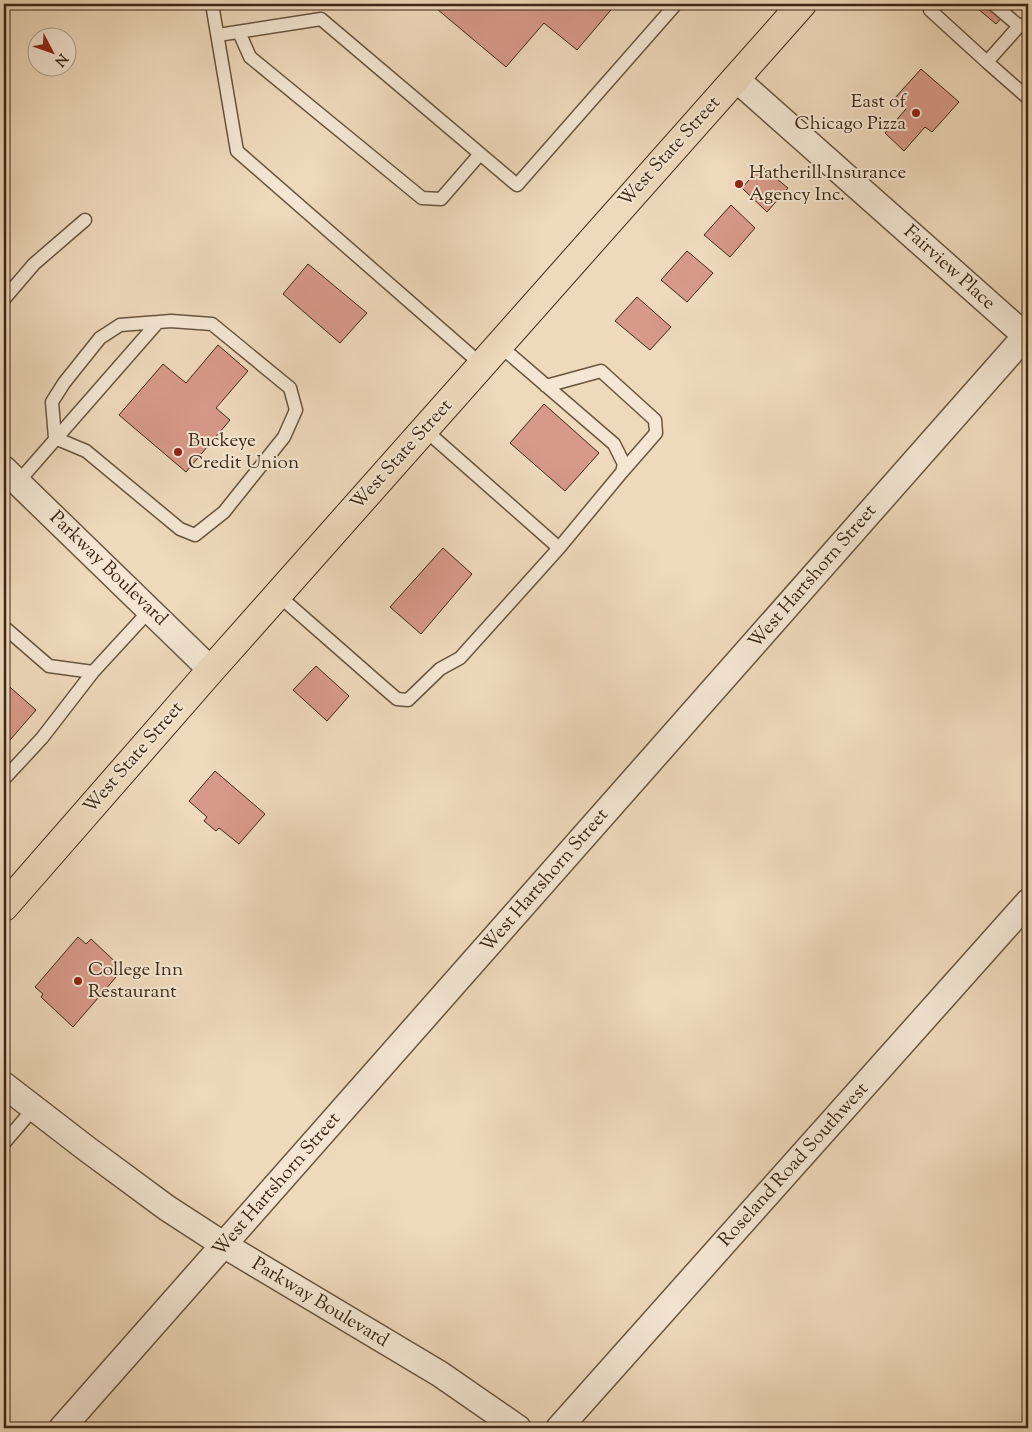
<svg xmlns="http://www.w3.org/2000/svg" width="1032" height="1432" viewBox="0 0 1032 1432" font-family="'Sorts Mill Goudy',serif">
<rect width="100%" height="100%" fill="#eed9bb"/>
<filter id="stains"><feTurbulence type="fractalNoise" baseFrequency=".004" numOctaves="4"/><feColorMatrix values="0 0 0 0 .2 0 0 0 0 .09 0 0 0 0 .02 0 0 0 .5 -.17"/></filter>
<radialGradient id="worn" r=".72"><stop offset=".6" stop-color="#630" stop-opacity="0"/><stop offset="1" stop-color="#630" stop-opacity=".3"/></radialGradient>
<path fill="#d79988" stroke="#3d2714" d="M431,4h185l-39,46 -33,-27 -38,44z
M972,4h42l-18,20z
M921,69l38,33 -27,30 -7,-5 -21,24 -19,-18 21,-24 -12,-10z
M761,166l27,22 -21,24 -25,-24z
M731,205l24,23 -25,29 -26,-22z
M687,251l26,22 -26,29 -26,-22z
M308,264l59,49 -27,30 -57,-49z
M637,297l34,30 -21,23 -35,-29z
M218,345l30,26 -32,37 14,12 -44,52 -67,-57 44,-51 23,19z
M544,404l55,49 -34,38 -55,-48z
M443,548l29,26 -51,60 -31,-27z
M316,666l33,30 -22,25 -34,-31z
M4,682l32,28 -32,37z
M215,771l50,43 -26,30 -20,-16 -3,3 -12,-10 3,-4 -18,-16z
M78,937l8,7 5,-5 32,30 -50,58 -32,-30 2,-3 -8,-7z"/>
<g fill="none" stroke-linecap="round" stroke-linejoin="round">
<g stroke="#69543e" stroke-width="15">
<path id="lane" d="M212,4l25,147 245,214
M931,4l-1,6 57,52
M993,4l26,22
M1028,25l-3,-1 -6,2 -32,36 41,36
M239,32l11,25 172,141 19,1 39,-45
M218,35l103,-16 196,166 159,-181
M4,299l30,-35 51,-44
M171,321l41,3 78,64 6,22 -12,27 -60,75 -29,23 -15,-6 -94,-78 -31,-13 -3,-36 12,-19 36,-45 20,-13z
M546,386l55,-15 54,49 1,13 -34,39
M424,429l135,119
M18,482l140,-160
M278,595l105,92 14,12 11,1 32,-31 20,-11 99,-110 63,-76 2,-8 -10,-20 -115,-99
M4,627l45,39 44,6
M4,779l38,-41 51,-66 57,-62
M4,1143l30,-35"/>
</g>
<g stroke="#69543e" stroke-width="28">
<path id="street" d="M735,78l293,260
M4,469l207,201
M4,1085l83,64 80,59 57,37 216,129 78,54
M62,1428l966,-1095
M559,1428l469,-526"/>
</g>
<g stroke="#3d2714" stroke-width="30">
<path id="highway" d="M4,907l207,-237 591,-666"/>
</g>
<use href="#lane" stroke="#f4e6d3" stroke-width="12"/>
<use href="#street" stroke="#f4e6d3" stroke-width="25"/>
<use href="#highway" stroke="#eed9bb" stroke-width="28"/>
</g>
<g fill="#8f2418" stroke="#f4e6d3" stroke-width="2">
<circle cx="916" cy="113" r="5"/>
<circle cx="739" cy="184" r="5"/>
<circle cx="178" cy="452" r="5"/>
<circle cx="78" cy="981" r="5"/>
</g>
<g text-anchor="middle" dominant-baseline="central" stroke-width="4" stroke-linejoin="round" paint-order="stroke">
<g font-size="19" fill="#3d2714" stroke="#f4e6d3" text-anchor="start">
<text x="906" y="102" text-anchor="end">East of<tspan x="906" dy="22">Chicago Pizza</tspan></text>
<text x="749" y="173">Hatherill Insurance<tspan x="749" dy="22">Agency Inc.</tspan></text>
<text x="188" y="441">Buckeye<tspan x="188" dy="22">Credit Union</tspan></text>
<text x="88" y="970">College Inn<tspan x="88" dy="22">Restaurant</tspan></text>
</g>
<g font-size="19" fill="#3d2714" stroke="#f4e6d3">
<text transform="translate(670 152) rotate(-48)">West State Street</text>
<text transform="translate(949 268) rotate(42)">Fairview Place</text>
<text transform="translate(402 455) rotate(-48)">West State Street</text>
<text transform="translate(108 569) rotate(44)">Parkway Boulevard</text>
<text transform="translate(813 577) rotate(-49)">West Hartshorn Street</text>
<text transform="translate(134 758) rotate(-49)">West State Street</text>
<text transform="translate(545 881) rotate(-49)">West Hartshorn Street</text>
<text transform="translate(794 1165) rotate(-48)">Roseland Road Southwest</text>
<text transform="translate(277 1185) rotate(-49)">West Hartshorn Street</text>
<text transform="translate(320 1303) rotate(31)">Parkway Boulevard</text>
</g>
</g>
<rect width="1032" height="1432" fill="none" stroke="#eed9bb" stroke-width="20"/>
<rect x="5" y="5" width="1022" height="1422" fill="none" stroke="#3d2714" stroke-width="2.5"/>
<rect x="10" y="10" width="1012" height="1412" fill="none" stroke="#3d2714"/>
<g transform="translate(52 52) rotate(131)"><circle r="24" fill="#f4e6d3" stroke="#ab9a87"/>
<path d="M0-4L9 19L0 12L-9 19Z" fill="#8f2418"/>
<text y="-8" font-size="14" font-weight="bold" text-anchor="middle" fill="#3d2714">N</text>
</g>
<rect width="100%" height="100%" filter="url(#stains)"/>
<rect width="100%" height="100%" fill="url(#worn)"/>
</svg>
